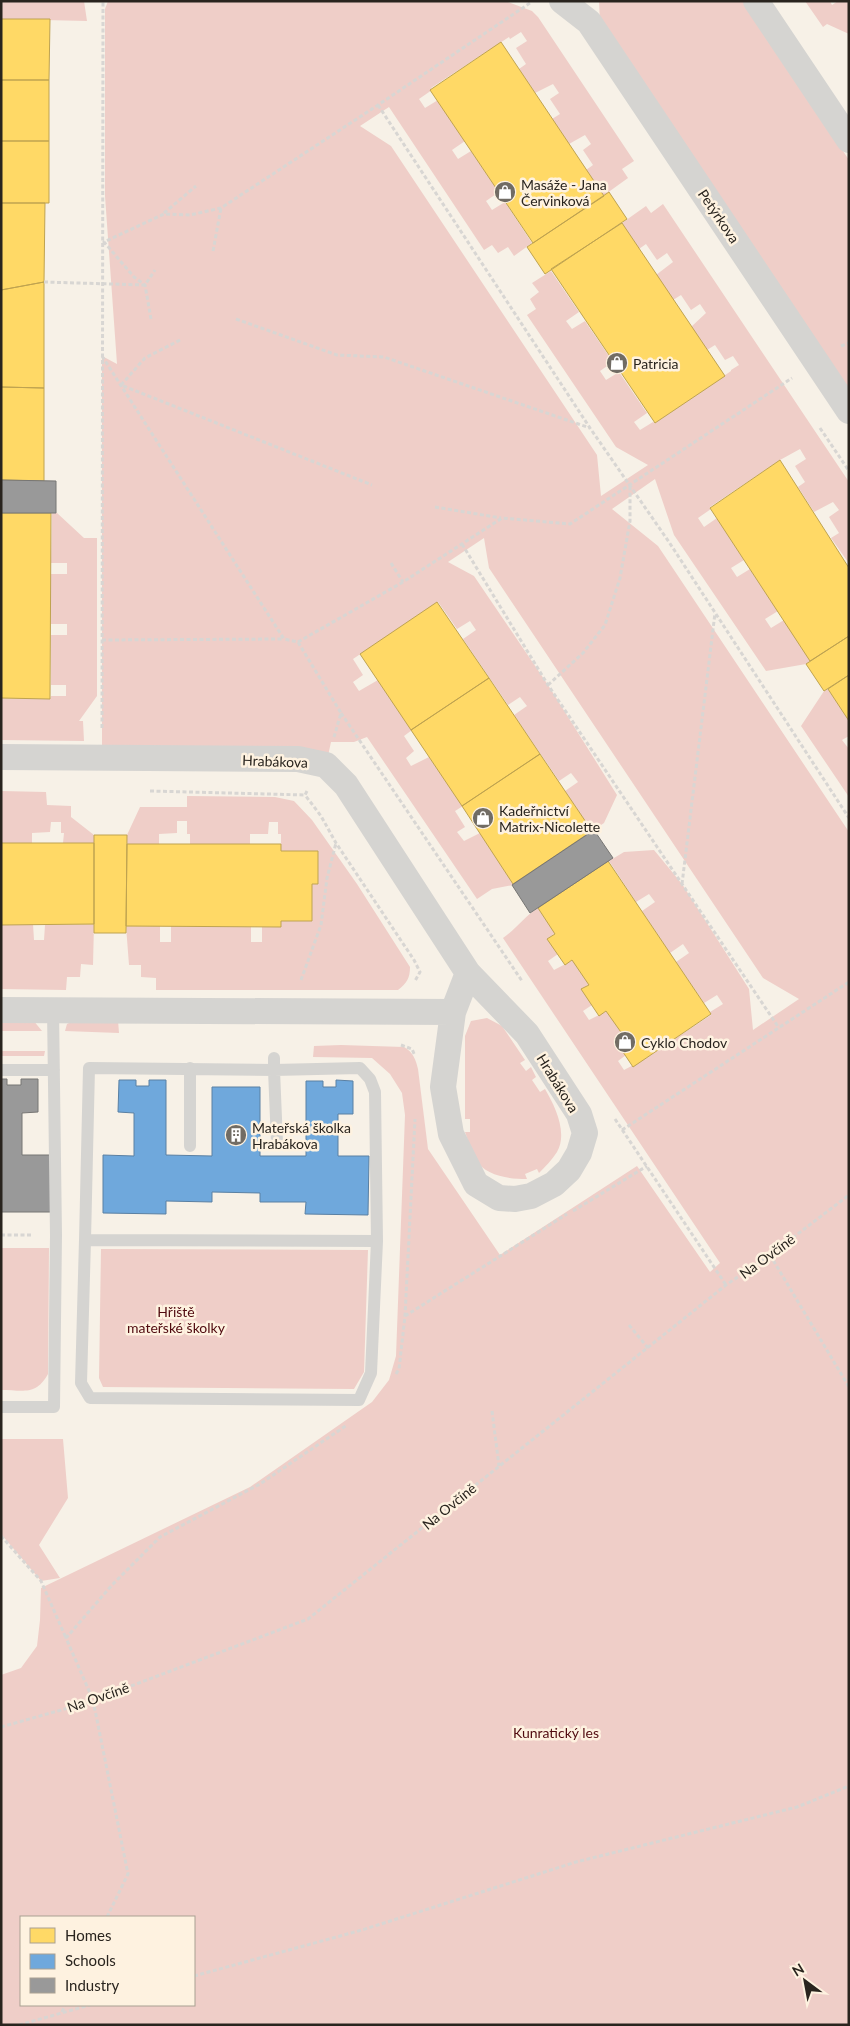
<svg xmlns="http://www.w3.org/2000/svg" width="850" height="2026" viewBox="0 0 850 2026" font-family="Lato,sans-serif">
<rect width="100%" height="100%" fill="#f7f1e7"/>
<path fill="#efcec8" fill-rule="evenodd" d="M1,1h83l3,20 -86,-2z
M108,1h397l27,10 6,6 96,144 -12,8 6,9 -25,18 -17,-26 7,-5 -10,-15 8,-6 -6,-9 -16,9 -17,-25 8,-5 -10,-15 9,-6 -6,-9 -18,9 -16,-24 7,-5 -10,-16 11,-7 -6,-9 -11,7 -1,-2 -78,51 1,2 -13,9 6,9 13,-8 27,41 -13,9 6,9 13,-8 28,41 -13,9 6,9 13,-8 27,41 -18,13 -6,-9 -10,6 -6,-8 -8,5 -95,-143 -29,19 31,20 206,309 4,41 47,-31 -32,-18 -89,-132 9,-6 -6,-10 9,-7 -7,-9 19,-12 28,41 -13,9 6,8 13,-8 28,41 -13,9 6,9 13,-8 28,41 -13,9 6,8 13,-8 2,1 76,-52v-1l8,-5 -6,-9 -8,4 -10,-15 -8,5 -16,-23 15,-14 -6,-9 -9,6 -10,-15 -8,5 -17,-25 17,-13 -6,-9 -10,7 -11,-16 -7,5 -17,-26 24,-17 5,7 12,-9 186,278 -1,80 -17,-24 8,-5 -10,-16 10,-7 -6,-8 -19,10 -16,-25 7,-5 -10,-16 11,-7 -6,-10 -20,11 -70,47 1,2 -13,9 6,9 13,-9 27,42 -13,8 6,9 13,-8 28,42 -13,8 6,9 13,-8 27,41 -5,3 -40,7 -92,-136 -19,-56 -43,30 46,37 191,286v1193h-848v-350l20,-7 16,-22 3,-26 1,-32 209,-101 122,-85 17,-22 7,-24 9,-241 -3,-22 -12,-19 -18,-16 -59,-1 1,-11 27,-1 63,2c9,5 12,13 14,22l10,80 72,106 137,-89 73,106 10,-9 -217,-325c13,-9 22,-22 35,-30l17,25 -7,6 10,15 -10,7 6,9 19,-10 16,24 -7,6 10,15 -9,6 6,9 18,-9 16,24 3,20 -8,6 6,9 17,-9 70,-46 -1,-3 13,-8 -6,-9 -13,8 -28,-41 13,-9 -6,-9 -13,9 -28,-42 13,-9 -6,-8 -13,8 -27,-41 15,-9 30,-2 28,34 67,105 4,41 46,-31 -36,-21 -274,-410 -5,-30 -36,24 26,14 74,109 69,110 -13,28 -12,8 -27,-40 13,-9 -7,-9 -12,8 -45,-66 13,-9 -7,-9 -12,8 -45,-66 13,-9 -6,-9 -13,8 -19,-27 -85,57 10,16 -10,7 6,9 19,-11 34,50 -8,6 10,15 -8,7 5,8 18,-9 34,49 -8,5 10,16 -8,5 7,9 16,-8 33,51v1l-21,4 -15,10 -110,-162 -13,5h-23l-5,23 -224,-6v-403l15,8 -12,-168v-187zM21,1917h173v88h-173z
M599,1h144l106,159v232l-249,-369z
M805,1h25l2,4 6,-4h10l1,33 -22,-10 -4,3z
M52,513h5l27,25h13v158l-18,25h4l1,20 -83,-1v-42l49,1 1,-3h15v-11h-15v-50h16v-11h-16v-50h16v-11h-16z
M828,689l21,32v15l-7,4 7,9v48l-48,-71 23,-35z
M1,791l45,1 1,13 24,1v11l23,18v8h-31l1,-10h-3v-11h-10l-1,10 -18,1v10h-31z
M187,796l88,1 19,4 18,19 45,64 53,83c0,11 -3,16 -12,23h-242v-12l-15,-1v-12h-12l-3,-39h34v16h11v-16l80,1v15h11v-15h19v-6l31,-37h6v-33h-37v-17h-3v-12h-9l-1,12h-18v10h-60v-10h-3v-13h-10v12l-18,1v10h-32v-9l13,-28h47z
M33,924l1,16h10l1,-15 49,-1 -1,41 -12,-1 -1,13h-13l-1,13 -65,-1v-64z
M487,1018l15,8 23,34 -5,3 6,8 5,-4 5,10 -4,3 8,12 5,-3c10,17 23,44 12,63 -5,8 -12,15 -18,21l-2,-4 -12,5 2,5c-19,0 -42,-3 -53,-21 -4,-8 -6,-18 -9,-26h5v-13h-5v-83l6,-15z
M77,1019l41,1 1,13 -54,-2 2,-7z
M1,1020h32l9,11h-41z
M1,1051h44l-1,5h-43z
M1,1248h48l-1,126c-12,22 -25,16 -47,16z
M101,1249l267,1 -4,122 -10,17 -251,-2 -4,-9z
M1,1439h62l5,59 -29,47 21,33 -19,3 -40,-47z"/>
<path fill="#ffd966" stroke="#bfa350" d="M1,19h49l-1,61h-48z
M501,42l103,154 -71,47 -103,-153z
M1,80h48v61h-48z
M1,141h48v62h-48z
M609,192l18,27 -82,55 -18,-27z
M1,203h44l-1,79 -43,8z
M622,223l103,153 -70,47 -104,-154z
M44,282v106l-43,-1v-97z
M1,387l43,1v93l-43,-1z
M780,460l69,108v68l-39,25 -100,-153z
M1,513h50l-1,186 -49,-1z
M437,602l52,76 -78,52 -51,-76z
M849,636v39l-25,16 -18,-27z
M849,675v46l-21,-32z
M489,678l51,76 -78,52 -51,-76z
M540,754l52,77 -79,53 -51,-78z
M94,835h33l-1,98h-32z
M1,843h93v81l-93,1z
M127,844h154v7h37v33h-6v37h-31v6l-155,-1z
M608,861l103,153 -78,53 -18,-27 8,-5 -17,-24 -7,5 -18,-27 8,-4 -17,-25 -7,5 -18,-26 8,-5 -17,-26z"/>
<path fill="#6fa8dc" stroke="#5a80a3" d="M119,1080h17v6h13v-6h17v75l46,1v-69h48v69h46v-75h17v6h13v-7l17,1v33h-15v42h31l-1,59 -63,-1 1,-12h-46v-9l-48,-1v10l-46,-1v13l-63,-1v-58l31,1v-43l-16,-1z"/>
<path fill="#999" stroke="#777674" d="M1,480l55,1v32h-55z
M594,830l19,28 -83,55 -18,-28z
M1,1079h6v6h14v-6h17v33l-16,1v42h31l-1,57h-51z"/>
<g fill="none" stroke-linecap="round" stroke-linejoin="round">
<path stroke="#d8d6d3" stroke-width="3" stroke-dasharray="4 2.5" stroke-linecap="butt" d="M378,105l212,323 79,114 180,276
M164,213l32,-27
M213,251l8,-43
M44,282l101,3 10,-15
M151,319l-6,-34 -11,-8 -30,-35 60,-28 26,1 31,-7 157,-103 152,-102
M236,319l101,36 47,2 206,71
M180,340l-35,18 -24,27 251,100
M841,346l8,-3
M102,356l182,283 14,3 43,71 -7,24
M820,428l29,43
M435,507l66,11
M462,544l86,141 231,343
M391,563l12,19
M102,640l182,-1
M298,642l105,-60 99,-64 68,6 222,-146
M548,685l35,-32 22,-28 15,-47 10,-57v-36
M341,713l181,268
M102,728l1,-727
M150,791l155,4
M307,791l-2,4 16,21 15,27 78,117 6,12 -5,9
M682,884l33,-271
M301,980l20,-55 6,-47 9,-35
M401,1045l11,4 3,7
M615,1119l111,166
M622,1130l227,-148
M573,1211l74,-45
M1,1235h32
M770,1255l79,132
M405,1316l162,-102
M629,1325l19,23
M396,1374l3,-5 6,-53 10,-197
M492,1411l7,55
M1,1536l40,45 25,57
M1,1727l85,-24 222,-84 418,-334 44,-30 79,-60
M107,1917l21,-43 -35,-174 -27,-62 46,-53 48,-48 100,-53 87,-59
M194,1976l168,-46 214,-68 221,-55 52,-21
M62,2012l3,-7
M19,2025l71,-20"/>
<path stroke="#d5d4d1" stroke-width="12" d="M274,1058v12l-185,-2 -4,172 292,1 -2,-149 -5,-13 -10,-11 -86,2 3,73
M1,1070h53
M190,1146v-78
M85,1240l-4,143 9,15 269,2 12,-27 6,-132
M1,1407h53l2,-172 -3,-226"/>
<path stroke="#d5d4d1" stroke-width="26" d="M562,1l27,21 260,389
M756,1l93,139
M1,757l297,2 28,6 20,20 122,188 59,61 52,80 6,19 -6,20 -10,17 -15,14 -23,12 -16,3 -16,-1 -23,-14 -25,-50 -8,-47 10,-75
M1,1010l452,2 15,-39"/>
</g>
<defs>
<g id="shop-disc" transform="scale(1.125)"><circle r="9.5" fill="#716c64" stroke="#fef2e0"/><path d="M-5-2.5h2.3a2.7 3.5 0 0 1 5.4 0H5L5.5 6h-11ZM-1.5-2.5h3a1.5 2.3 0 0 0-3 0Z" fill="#fff"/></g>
<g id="building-disc" transform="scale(1.125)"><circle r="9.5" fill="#716c64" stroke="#fef2e0"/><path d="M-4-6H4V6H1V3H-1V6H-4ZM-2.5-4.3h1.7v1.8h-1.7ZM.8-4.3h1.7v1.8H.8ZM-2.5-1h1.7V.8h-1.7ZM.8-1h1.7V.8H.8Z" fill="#fff"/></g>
</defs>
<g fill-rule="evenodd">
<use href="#shop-disc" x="505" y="192"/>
<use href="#shop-disc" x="617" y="363"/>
<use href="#shop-disc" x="483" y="818"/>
<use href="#shop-disc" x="625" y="1042"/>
<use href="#building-disc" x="236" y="1135"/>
</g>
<g text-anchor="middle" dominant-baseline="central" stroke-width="5" stroke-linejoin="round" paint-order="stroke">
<g font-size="14" fill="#29241e" stroke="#fef2e0" text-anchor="start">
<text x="521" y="184">Masáže - Jana<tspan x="521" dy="16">Červinková</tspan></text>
<text x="633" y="363">Patricia</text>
<text x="499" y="810">Kadeřnictví<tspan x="499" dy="16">Matrix-Nicolette</tspan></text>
<text x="641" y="1042">Cyklo Chodov</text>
<text x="252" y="1127">Mateřská školka<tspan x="252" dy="16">Hrabákova</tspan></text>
</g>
<g font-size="14" fill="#29241e" stroke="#fef2e0">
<text transform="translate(719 216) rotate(56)">Petýrkova</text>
<text transform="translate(275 761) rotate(2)">Hrabákova</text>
<text transform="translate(558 1083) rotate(58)">Hrabákova</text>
<text transform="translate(767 1256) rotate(-36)">Na Ovčíně</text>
<text transform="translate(449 1506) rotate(-39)">Na Ovčíně</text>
<text transform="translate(98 1697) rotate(-19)">Na Ovčíně</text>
</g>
<g font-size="14" fill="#500a0f" stroke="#fef2e0">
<text x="176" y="1311">Hřiště<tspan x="176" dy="16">mateřské školky</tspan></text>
<text x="556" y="1732">Kunratický les</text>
</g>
</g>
<rect width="850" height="2026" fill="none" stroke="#29241e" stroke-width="5"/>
<rect x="20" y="1916" width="175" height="90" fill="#fef2e0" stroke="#a9a092"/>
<rect x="30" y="1928" width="25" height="15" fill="#ffd966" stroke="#a9a092"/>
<text x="65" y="1941" font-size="15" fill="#29241e">Homes</text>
<rect x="30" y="1954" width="25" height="15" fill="#6fa8dc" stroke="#a9a092"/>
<text x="65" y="1966" font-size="15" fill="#29241e">Schools</text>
<rect x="30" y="1978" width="25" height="15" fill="#999999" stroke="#a9a092"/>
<text x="65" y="1991" font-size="15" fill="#29241e">Industry</text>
<g transform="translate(805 1981) rotate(328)" stroke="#fef2e0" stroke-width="4" paint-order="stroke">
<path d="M0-4L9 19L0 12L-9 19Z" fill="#29241e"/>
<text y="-8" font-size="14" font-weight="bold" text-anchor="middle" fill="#29241e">N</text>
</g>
</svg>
